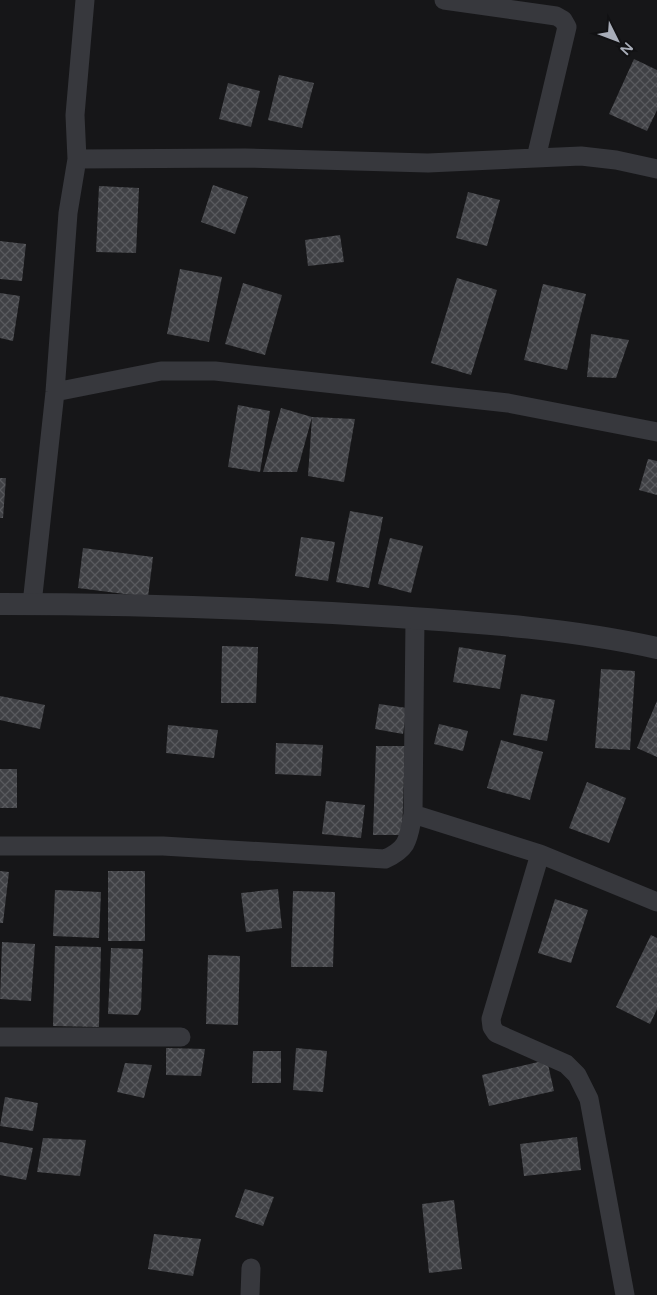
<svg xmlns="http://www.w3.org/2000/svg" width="657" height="1295" viewBox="0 0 657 1295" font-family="'Varela Round',sans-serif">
<defs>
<pattern id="building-cross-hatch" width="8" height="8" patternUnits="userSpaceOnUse" patternTransform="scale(1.25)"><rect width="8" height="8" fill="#404145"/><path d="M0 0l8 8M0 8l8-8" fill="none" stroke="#595a5e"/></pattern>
</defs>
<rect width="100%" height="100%" fill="#161618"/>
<path fill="url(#building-cross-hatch)" d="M634,59l23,11v40l-10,21 -38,-17z
M279,75l35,8 -12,45 -34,-8z
M228,83l32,8 -9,36 -32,-8z
M213,185l35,12 -13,37 -34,-12z
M99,186l40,2 -3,65 -40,-1z
M468,192l32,8 -13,46 -31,-8z
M340,235l4,27 -36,4 -3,-26z
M0,241l26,3 -4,37 -22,-2z
M180,269l42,8 -13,65 -42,-8z
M457,278l40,12 -26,85 -40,-12z
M243,283l39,12 -17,60 -40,-11z
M543,284l43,10 -19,76 -43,-10z
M0,293l20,3 -7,45 -13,-3z
M591,334l38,6 -13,38 -29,-1z
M238,405l32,6 -10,61 -32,-5z
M281,408l31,9 -15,55h-34z
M312,417l43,2 -11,63 -36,-6z
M648,459l9,2v34l-18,-5z
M0,478h6l-3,40h-3z
M350,511l33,6 -14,71 -33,-6z
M301,537l34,5 -7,39 -33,-5z
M390,538l33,8 -12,47 -33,-9z
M83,548l70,9 -5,40 -70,-9z
M222,646l36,1 -2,56h-35z
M459,647l47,8 -6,34 -47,-7z
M601,669l34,2 -5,79 -35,-2z
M521,694l34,6 -8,41 -34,-6z
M0,696l45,9 -5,24 -40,-9z
M657,701v56l-20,-9z
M379,704l28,4 -4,26 -28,-5z
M439,724l29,7 -5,20 -29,-7z
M168,725l50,5 -4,28 -48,-5z
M501,740l42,12 -13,48 -43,-12z
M276,743l47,2 -2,31 -46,-2z
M376,746h29l-3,89h-29z
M0,769h17v39h-17z
M587,782l39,16 -17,45 -40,-15z
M326,801l39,4 -4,33 -39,-4z
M0,871l9,1 -6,51h-3z
M108,871h37v70h-37z
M278,889l4,39 -36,4 -5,-39z
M55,890l46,2 -2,46 -46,-2z
M293,891l42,1 -2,75h-42z
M555,899l33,11 -17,53 -33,-10z
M651,935l6,3v71l-7,15 -34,-17z
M2,942l33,2 -4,57 -31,-2z
M55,946l46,1 -2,80 -46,-1z
M111,948l32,1 -2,60 -3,6 -30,-1z
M208,955l32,1 -2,69 -32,-1z
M166,1048l39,1 -4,27 -35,-1z
M296,1048l31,3 -4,41 -30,-2z
M253,1051h28v32h-29z
M547,1060l7,31 -65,15 -7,-31z
M125,1063l27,2 -8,33 -27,-6z
M5,1097l33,6 -5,28 -33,-5z
M577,1137l4,33 -57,6 -4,-32z
M43,1138l43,2 -6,36 -43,-4z
M0,1142l33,6 -7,32 -26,-5z
M245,1189l29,8 -11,29 -28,-9z
M454,1200l8,69 -33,4 -7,-69z
M154,1234l47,5 -8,37 -45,-7z"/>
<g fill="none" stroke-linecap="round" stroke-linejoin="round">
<path stroke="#37383d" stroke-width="19" d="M444,0l112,16 7,4 4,7 -31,131
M77,159l168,-1 183,5 153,-7 35,4 41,9
M55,392l106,-21h54l293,32 149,29
M32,604l23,-212 13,-179 9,-54 -2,-44 10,-115
M413,814l127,40 117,48
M0,846h163l222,13c24,-11 23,-20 28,-45l2,-196
M540,854l-49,165 1,8 4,6 70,31 11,11 12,24 36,196
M0,1037h181
M250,1295l1,-27"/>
<path stroke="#37383d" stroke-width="22" d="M0,604c133,0 265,4 398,13 87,6 174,12 259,31"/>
</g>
<g transform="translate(617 40) rotate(132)" stroke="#111113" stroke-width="4" paint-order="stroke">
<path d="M0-4L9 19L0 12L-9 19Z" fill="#a8adb8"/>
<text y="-8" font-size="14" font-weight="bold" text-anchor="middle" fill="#a8adb8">N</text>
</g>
</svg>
